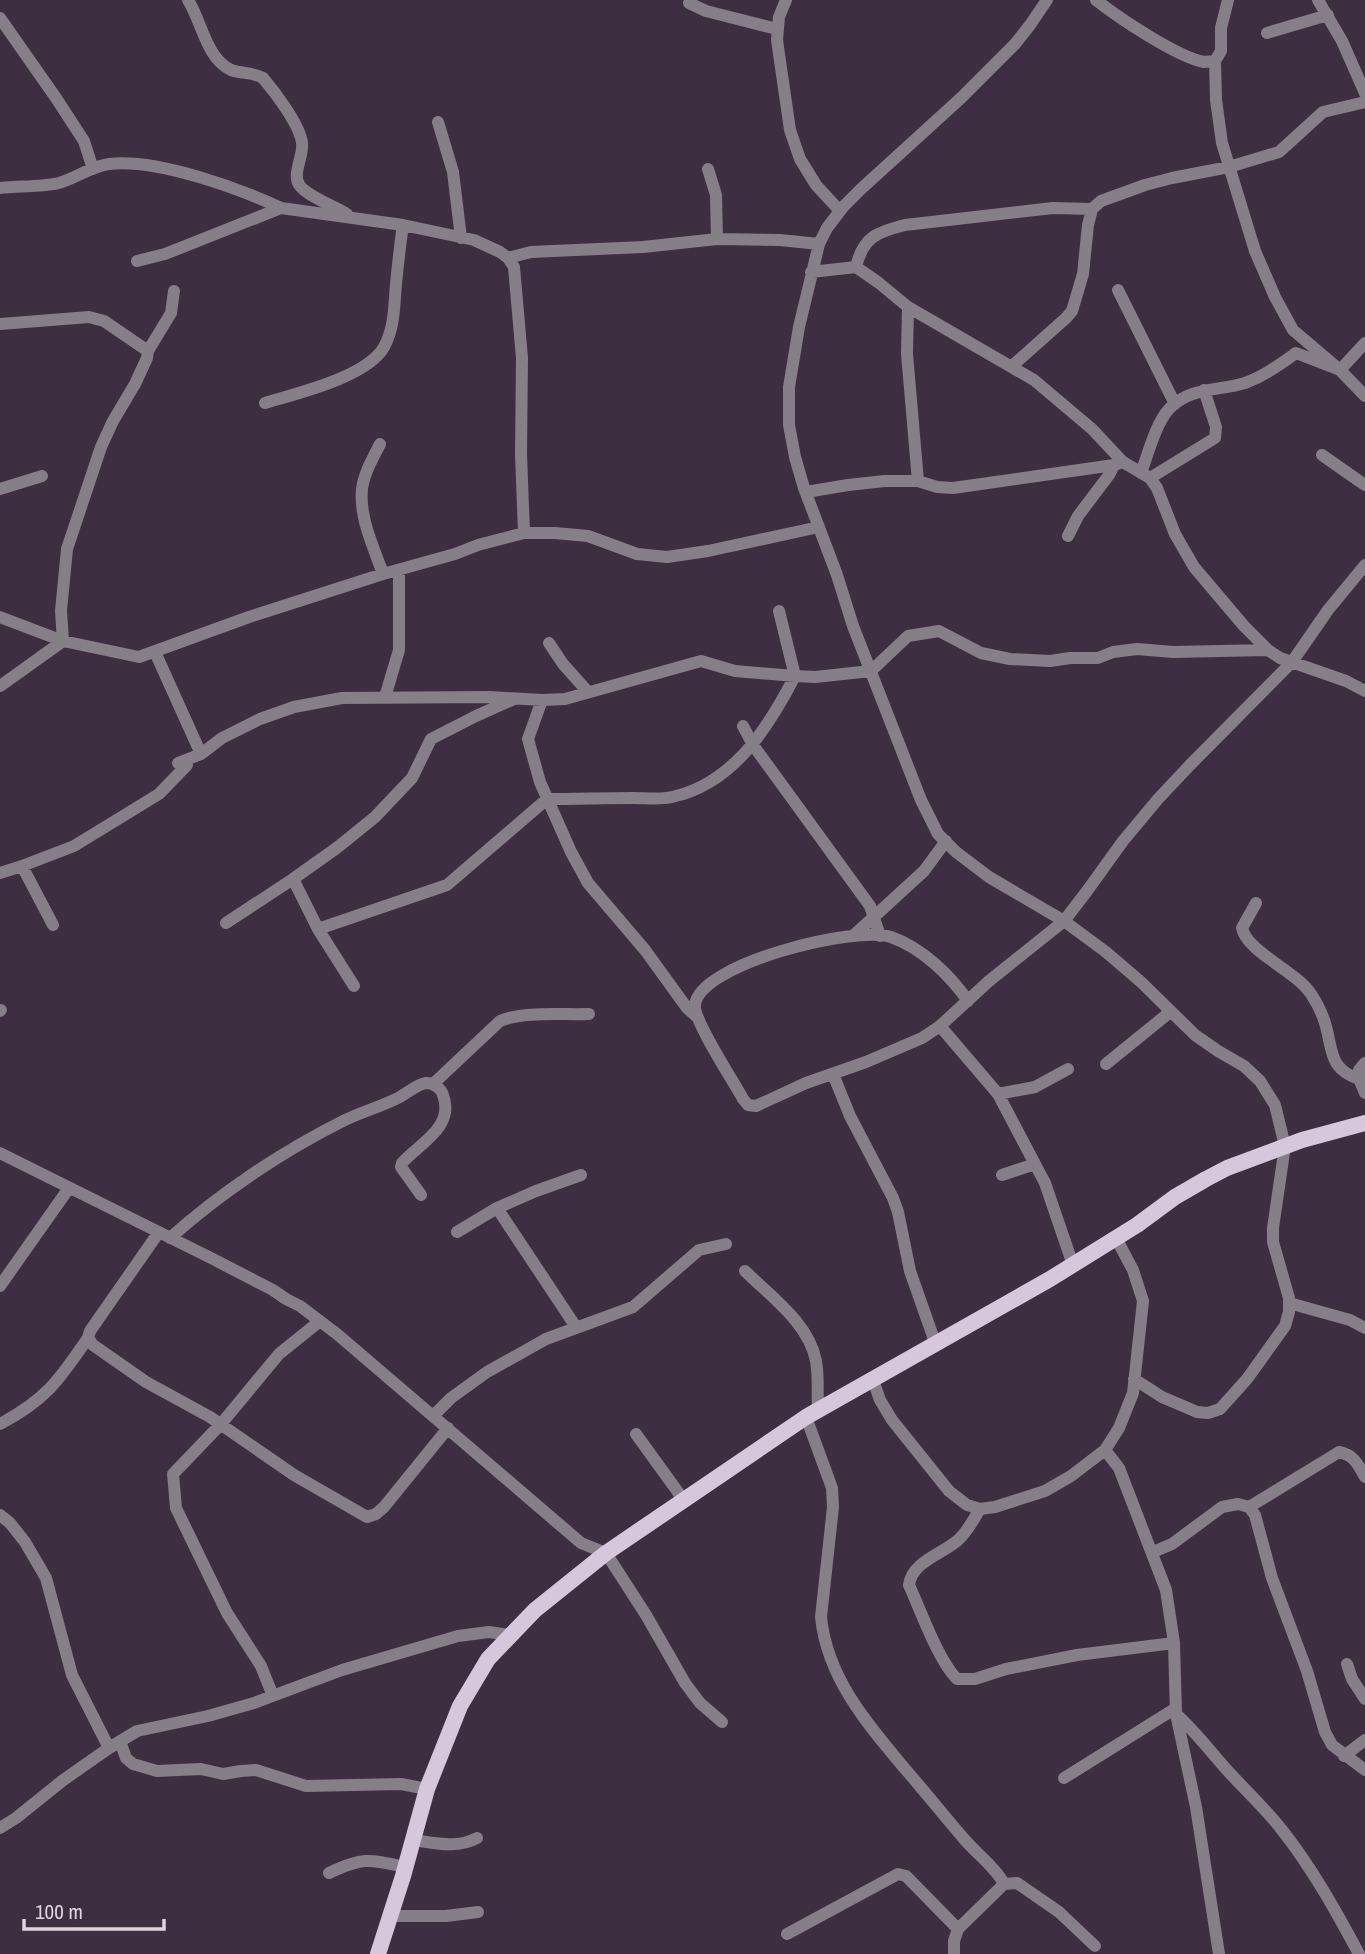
<svg xmlns="http://www.w3.org/2000/svg" width="1365" height="1954" viewBox="0 0 1365 1954" font-family="'Archivo Narrow',sans-serif">
<rect width="100%" height="100%" fill="#3d2e41"/>
<g fill="none" stroke-linecap="round" stroke-linejoin="round">
<path stroke="#867e88" stroke-width="12" d="M188,0c14,22 18,58 43,70 11,4 22,2 32,8 12,14 37,47 39,65 2,13 -11,32 -2,43 9,11 34,20 47,28
M786,0l-7,17 -2,23 13,90 10,29 16,26 24,26
M1047,0l-17,25 -15,19 -54,54 -100,91 -18,18 -16,21 -8,16 -20,83 -10,60v38l6,32 9,31 33,87 16,51 68,174 17,34 18,18 33,25 75,44 42,31 35,30 54,53 23,16 26,15 16,15 15,24 10,41 -12,82v14l16,56v14l-4,14 -38,53 -27,30 -12,4 -11,-1 -35,-15 -28,-18
M1096,0c23,18 81,57 108,62 2,0 8,-1 11,-1l6,-10v-23l7,-28
M1318,0l24,41 23,52
M689,3l17,8 71,18
M0,18l56,80 28,43 9,28
M1267,33l61,-18
M1215,61l1,39 6,43 33,108 20,46 18,33 47,40 25,-27
M438,122l15,50 8,66
M708,169l8,26 1,44
M0,188c18,-2 42,-1 59,-5 17,-5 33,-17 50,-19 47,-6 129,24 172,44l122,17 71,15 26,12 8,6 6,9 8,91 -1,96 3,79
M508,258l23,-6 112,-5 74,-8 63,1 39,4
M137,261l28,-7 116,-46
M856,267c7,-30 21,-35 49,-42l148,-17 39,1
M811,272l45,-5 23,16 29,24 126,73 58,49 31,33 27,16 7,10 18,46 19,33 50,59 24,24 12,8 66,23 19,10
M1118,290l57,114
M908,307l-1,47 11,127
M0,324l89,-7 15,4 44,30 -1,7 -12,26 -22,37 -12,26 -34,102 -6,62 2,30 -63,45
M148,351l23,-38 3,-22
M1012,366l54,-48 6,-7 11,-37 5,-49 4,-16 9,-8 44,-16 27,-7 57,-11 50,-15 44,-40 42,-10
M265,403c33,-10 102,-26 119,-56 11,-20 10,-42 12,-63 2,-20 4,-39 7,-59
M380,444c-7,14 -16,29 -18,45 -3,29 12,59 21,85
M1322,455l43,30
M1141,473c7,-19 15,-50 28,-64 20,-22 50,-18 76,-26 19,-7 34,-18 51,-30l44,17 25,26
M1150,478l65,-40 1,-11 -12,-37
M0,489l42,-13
M806,492l42,-7 37,-4h33l19,6 16,1 161,-23
M1068,536l10,-20 31,-41 5,-10 6,-2
M0,617l63,24 76,16 110,-40 134,-43 72,-20 23,-9 46,-12h31l33,3 49,18 30,3 41,-6 111,-24
M549,643l14,21 25,28
M155,652l46,102
M385,697l14,-47v-80
M542,700l-14,39 12,43 31,70 17,31 57,67 42,58 9,8
M743,726l10,19 117,161 10,30
M22,866l31,59
M0,873l22,-7 52,-20 85,-52 28,-29 -9,-2 23,-9 21,-16 38,-19 34,-12 48,-9 147,-1 53,3 23,-1 136,-38 34,10 60,5 20,1 56,-6 37,-35 31,-5 42,22 29,6 40,2 20,-3h28l15,-6 24,-3 36,3 95,-2
M293,879l25,50 36,57
M1256,903l-14,25c5,24 53,42 69,66 6,9 11,19 14,29 8,26 3,46 34,56
M226,923l67,-44 45,-32 37,-30 37,-39 19,-39 45,-23 38,-17
M318,929l129,-44 100,-86c29,0 58,-1 87,-1 12,0 26,2 38,-1 61,-13 96,-69 123,-121l-16,-65
M853,936l71,-65 22,-30
M968,1001c-18,-26 -46,-53 -77,-64 -36,-12 -192,27 -196,68 -2,15 39,77 48,94l5,6 8,1 50,-23 60,-21 56,-24 18,-12 49,-45 75,-60 23,-30 36,-50 35,-42 32,-34 102,-103 36,-52 37,-45
M0,1011l1,-1
M940,1026l58,68 37,-7 33,-18
M1365,1063l-6,7v9l6,14
M1106,1064l64,-52
M833,1074l17,42 43,82 5,14 12,59 26,74
M433,1084l67,-63c24,-10 62,-6 89,-7
M998,1094l47,89 28,82
M0,1153l213,106 60,31 13,9 14,7 37,28 244,209 25,10 40,62 39,68 15,20 22,19
M1002,1175l33,-11
M159,1232l-69,99 -2,7 5,7 53,37 64,35 84,58 73,42 9,-3 8,-7 64,-79
M457,1232l40,-24
M170,1238c50,-45 113,-87 173,-117 18,-9 37,-14 55,-23 8,-4 19,-14 28,-15 7,0 15,5 17,12 12,32 -23,48 -41,68l-1,4 20,28
M745,1271c25,25 64,52 71,90 3,16 1,34 2,50
M0,1286l69,-98
M1289,1303l61,17 15,8
M576,1327l-79,-119 39,-17 45,-16
M873,1380l7,20 12,20 57,71 18,14 13,4 15,-2 50,-16 26,-15 34,-26 14,-22 14,-35 10,-92 -10,-31 -17,-32
M434,1415l17,-17 36,-26 59,-33 87,-32 66,-57 27,-6
M806,1417l26,71 1,19 -12,110c6,61 47,108 85,153 20,23 39,47 59,70 11,13 32,29 39,44
M0,1424c47,-25 59,-44 88,-86
M636,1434l47,65
M1105,1450l14,18 47,122 8,53 2,71 20,93 23,147
M1249,1507l90,-55c15,3 19,12 26,25
M980,1509c-7,11 -13,24 -23,32 -17,14 -45,21 -48,44 12,26 29,75 48,94h18l31,-10 71,-14 97,-12
M0,1515l10,8 15,19 21,36 26,97 37,73
M1153,1552l19,-8 50,-37 16,-3 11,3 6,8 17,63 35,93 18,61 7,13 33,25
M1347,1664l5,15 13,20
M273,1696l-12,-30 -34,-53 -51,-105 -3,-34 48,-50 58,-70 41,-33
M1176,1714c19,17 34,37 51,56 18,20 38,38 55,60 30,38 54,81 77,124
M120,1741l6,17 7,6 24,7 44,-2 22,5 18,-3 15,-1 50,16 95,-2 26,5
M1344,1756l21,-16
M1064,1778l112,-70
M0,1828l16,-10 46,-37 47,-33 28,-17 71,-15 46,-13 88,-33 116,-34 31,-4 21,3
M413,1840c22,3 44,9 64,-2
M329,1873c34,-16 40,-14 76,-6
M390,1916h56l32,-4
M787,1934l111,-60 8,2 52,53
M954,1954v-13l4,-12 46,-45 13,-1 42,29 36,34"/>
<path stroke="#d7c7dc" stroke-width="16" d="M378,1954l25,-78 24,-87 33,-83 28,-47 47,-49 71,-57 200,-136 244,-138 87,-54 38,-28 31,-18 21,-11 75,-28 63,-17"/>
</g>
<path d="M24 1919v10h140v-10" fill="none" stroke="#ded5e1" stroke-width="3.5"/>
<text x="35" y="1919" font-size="21" fill="#ded5e1" stroke="#3d2e41" stroke-width="5" paint-order="stroke">100 m</text>
</svg>
